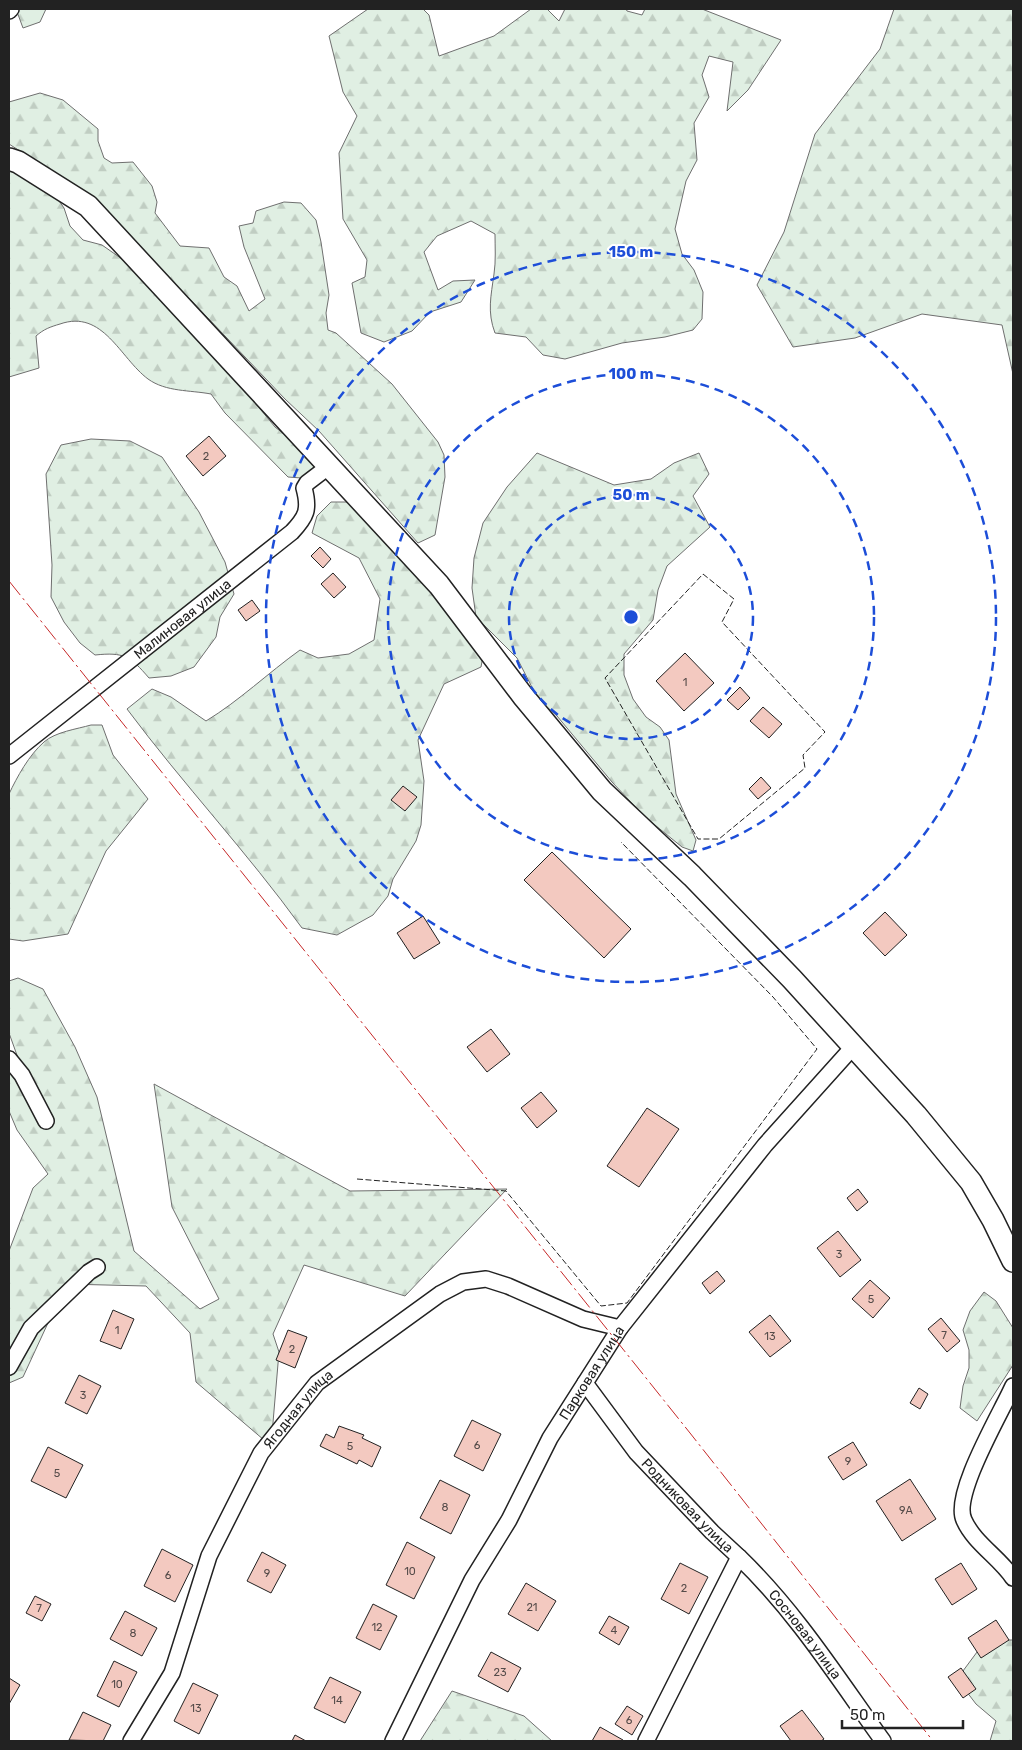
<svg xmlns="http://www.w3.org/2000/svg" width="1022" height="1750" viewBox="0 0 1022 1750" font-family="Rubik,sans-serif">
<defs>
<pattern id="forest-firs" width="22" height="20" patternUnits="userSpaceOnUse" patternTransform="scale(1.25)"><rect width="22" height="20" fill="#e0efe3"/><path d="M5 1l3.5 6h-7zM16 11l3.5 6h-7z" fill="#c0cdc2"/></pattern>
</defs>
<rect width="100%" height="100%" fill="#fff"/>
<path fill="url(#forest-firs)" stroke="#6f6f6f" d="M16,9h30l-6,13 -17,6z
M368,9h55l6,6 10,41 55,-20 37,-27h16l12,12 6,-12h61l1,2 15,4 3,-6h57l79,31 -33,50 -21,21 6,-49 -24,-6 -7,19 7,22 -15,26 3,37 -11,21 -11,48 7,25 12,16 9,22 -1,27 -9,11 -28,7 -43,6 -57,16 -22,-4 -17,-18 -31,-4c-8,-21 -4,-37 -1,-59 2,-13 1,-27 1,-40l-24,-13 -34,15 -13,16 14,38 15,-9 22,-1 -14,22 -31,10 -18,19 -28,11 -23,-9 -9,-50 13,-6 2,-17 -24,-41 -4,-66 18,-37 -14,-24 -14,-56z
M894,9h119v365l-11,-49 -80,-11 -67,24 -62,9 -36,-62 27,-53 31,-98 65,-85z
M40,93l23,7 35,29v12l6,17 8,5 21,-1 19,24 5,16 -2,11 25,33 29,2 15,29 13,9 12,25 16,-12 -21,-52 -5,-21 14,-3 3,-12 28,-9 17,1 15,17 5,22 8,53 -3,18 2,17 8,3 56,51 46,58 6,13 1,22 -10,58 -17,8 -99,-112 -34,-32 -100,-105 -45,-42 -48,-55 -83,-53v-42z
M9,170l44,22 11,16 6,18 13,14 19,5 20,14 26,23 81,89 46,56 31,24 10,15 -1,13 -27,-2 -63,-64 -14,-19c-21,-4 -45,-2 -63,-15 -28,-21 -45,-70 -88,-55 -10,3 -16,5 -24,12l3,32 -30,9z
M91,439l39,2 32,16 37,55 26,50 9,32 -14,23 -4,20 -22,30 -23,9 -22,2c-19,-22 -25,-26 -54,-23l-15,-12 -16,-21 -13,-25 1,-32 -6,-91 15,-29z
M537,453l77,32 37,-6 23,-16 25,-10 10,21 -16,22 17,31 -43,39 -9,24 -5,30 -29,34v21l9,24 13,18 14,10 9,13 7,54 20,46 -3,11 -11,-4 -37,-30 -33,-35 -55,-66 -19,-17 -21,-41 -41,-41 -4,-29 2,-30 9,-35 24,-36z
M331,502h21l81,91 50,63 -2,11 -37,17 -26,56 6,41 -3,44 -5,16 -23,38 -5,17 -15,19 -36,20 -35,-7c-55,-76 -119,-144 -175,-219l25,-20 19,8 35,24c33,-20 62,-48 94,-71l18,8 31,-4 25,-14 6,-41 -21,-41 -47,-25 5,-17z
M91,725h11l11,30 35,44 -42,52 -38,83 -45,7 -14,-2v-145c8,-17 20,-39 35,-52 11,-10 33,-13 47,-17z
M18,978l25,11 32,58 22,50 37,154 66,58 19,-10 -47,-92 -18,-123 196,107 157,-2 -102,107 -101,-31 -31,69 6,18 -8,94 -75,-64 -6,-49 -44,-47 -80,-2 -43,93 -14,6v-132l24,-63 15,-14 -31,-44 -8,-19v-40l7,3 2,-16 -9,-25v-52z
M984,1292l12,9 17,27v37l-36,56 -17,-13 3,-22 6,-18v-18l-6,-20 7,-19z
M1006,1640h7v101h-23l6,-20 -20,-17 -19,-25 23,-31z
M452,1691l72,25 28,25h-132z"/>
<path fill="#f3c9c0" stroke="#222" d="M209,436l17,20 -23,20 -17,-20z
M320,547l11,12 -8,9 -12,-12z
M333,573l13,14 -12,11 -13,-14z
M252,600l8,11 -14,10 -8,-11z
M685,653l29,30 -30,28 -28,-30z
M740,687l10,11 -12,12 -11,-10z
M763,707l19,17 -13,14 -19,-17z
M761,777l10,11 -13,11 -9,-10z
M403,786l14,11 -12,14 -14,-11z
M552,852l79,77 -27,29 -80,-78z
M885,912l22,23 -22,21 -22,-23z
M423,916l17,27 -26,16 -17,-26z
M491,1029l19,25 -23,18 -20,-25z
M541,1092l16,19 -20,17 -16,-20z
M647,1108l32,21 -40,58 -32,-21z
M858,1189l10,13 -11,9 -10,-13z
M838,1231l23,29 -21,17 -23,-29z
M717,1271l8,10 -15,13 -8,-11z
M870,1280l20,18 -17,20 -21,-19z
M113,1310l21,9 -13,30 -21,-8z
M770,1315l21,26 -21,16 -21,-25z
M941,1318l19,23 -13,11 -19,-23z
M288,1330l19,7 -12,31 -19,-8z
M79,1375l22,11 -14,28 -22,-11z
M919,1388l9,6 -8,15 -10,-6z
M472,1420l29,14 -18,37 -29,-15z
M339,1426l25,9 -2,3 19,9 -9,20 -13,-7 -2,4 -37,-18 6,-12 8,4z
M853,1442l14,23 -24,15 -15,-23z
M48,1447l35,18 -17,33 -35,-17z
M910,1479l26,40 -34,22 -26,-40z
M440,1480l30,15 -19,39 -31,-16z
M407,1542l28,15 -21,42 -28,-14z
M162,1549l31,16 -18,37 -31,-16z
M262,1552l24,13 -15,28 -24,-12z
M680,1563l28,14 -19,37 -28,-15z
M961,1563l16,26 -25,16 -17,-26z
M526,1583l30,18 -18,30 -30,-17z
M35,1596l16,8 -9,17 -16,-8z
M373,1604l24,12 -17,34 -24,-12z
M125,1611l32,17 -15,28 -32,-17z
M609,1616l20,11 -10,18 -20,-12z
M996,1620l13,20 -28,18 -13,-20z
M491,1652l30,16 -13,24 -30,-16z
M114,1661l23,11 -18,35 -22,-11z
M961,1668l15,21 -13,9 -15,-21z
M330,1677l31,15 -16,31 -31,-15z
M9,1678l11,7 -11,19z
M193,1683l25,12 -19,39 -25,-13z
M627,1706l16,10 -11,19 -17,-11z
M802,1710l22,29 -3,2h-30l-11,-15z
M83,1712l28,13 -8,16 -34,-1z
M600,1727l23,13 -1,1h-30z
M295,1735l11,6h-14z"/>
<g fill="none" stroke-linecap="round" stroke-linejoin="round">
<g stroke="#222" stroke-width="18">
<g id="street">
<path d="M9,11l2,-2"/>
<path id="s1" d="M9,756l283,-224c14,-15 18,-22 12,-44l3,-5 21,-16"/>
<path d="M9,1059l13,16 24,46"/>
<path d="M9,1367l22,-39 58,-56 8,-5"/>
<path id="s2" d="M585,1383l51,69 76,80 27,25 -93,184"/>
<path d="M1013,1386c-12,27 -61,109 -49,134 10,23 36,38 49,58"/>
<path id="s3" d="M739,1557c57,55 98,120 144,184"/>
<path id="s4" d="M131,1741l41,-68 37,-117 52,-103 56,-70 123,-89 23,-12 23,-3 22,7 75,33 37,9"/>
<path id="s5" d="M393,1741l79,-161 37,-60 41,-82 70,-110 145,-183 88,-98"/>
</g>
</g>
<g stroke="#222" stroke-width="24">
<path id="secondary" d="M9,159l9,3 70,44 351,379 84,111 79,95 90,85 100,103 124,136 55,67 22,38 20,41"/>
</g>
<use href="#street" stroke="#fff" stroke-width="15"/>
<use href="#secondary" stroke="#fff" stroke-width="21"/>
<path stroke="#222" stroke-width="1" stroke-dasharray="6 2.5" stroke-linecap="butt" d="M703,574l31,25 -12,23 103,110 -22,23 2,13 -86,71h-21l-93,-161z
M357,1179l149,12 95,115 26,-3 190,-254 -44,-52 -152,-155"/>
<path stroke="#c62828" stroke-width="1" stroke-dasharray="18 4 2.5 4" stroke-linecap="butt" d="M9,581l681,852 243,308"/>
</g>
<g fill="none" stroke="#1d4ed8" stroke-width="2.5" stroke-dasharray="9 6">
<circle cx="631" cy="617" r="122"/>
<circle cx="631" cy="617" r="243"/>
<circle cx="631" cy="617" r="365"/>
</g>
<g text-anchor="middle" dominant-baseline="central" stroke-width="4" stroke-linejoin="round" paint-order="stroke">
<g font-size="11" fill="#564c4a">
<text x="206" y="456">2</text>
<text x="685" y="682">1</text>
<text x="839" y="1254">3</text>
<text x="871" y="1299">5</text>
<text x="117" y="1330">1</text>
<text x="944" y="1335">7</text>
<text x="770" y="1336">13</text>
<text x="292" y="1349">2</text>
<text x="83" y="1395">3</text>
<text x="477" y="1445">6</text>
<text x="350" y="1446">5</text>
<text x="848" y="1461">9</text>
<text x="57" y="1473">5</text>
<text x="445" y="1507">8</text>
<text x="906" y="1510">9А</text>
<text x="410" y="1571">10</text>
<text x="267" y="1573">9</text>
<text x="168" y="1575">6</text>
<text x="684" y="1588">2</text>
<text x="532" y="1607">21</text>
<text x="39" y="1608">7</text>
<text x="377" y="1627">12</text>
<text x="614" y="1630">4</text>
<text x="133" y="1633">8</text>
<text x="500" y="1672">23</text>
<text x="117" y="1684">10</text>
<text x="337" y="1700">14</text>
<text x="196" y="1708">13</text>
<text x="629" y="1720">6</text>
</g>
<g font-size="14" fill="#222" stroke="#fff">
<text stroke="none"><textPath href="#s1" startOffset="221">Малиновая улица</textPath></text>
<text stroke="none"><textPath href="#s5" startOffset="419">Парковая улица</textPath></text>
<text stroke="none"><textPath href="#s4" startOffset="375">Ягодная улица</textPath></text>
<text stroke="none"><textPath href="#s2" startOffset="160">Родниковая улица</textPath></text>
<text stroke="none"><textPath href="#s3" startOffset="102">Сосновая улица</textPath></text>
</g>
</g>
<circle cx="631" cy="617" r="8" fill="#1d4ed8" stroke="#fff" stroke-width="2.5"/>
<g font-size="15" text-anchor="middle" font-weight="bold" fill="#1d4ed8" stroke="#fff" stroke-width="4" stroke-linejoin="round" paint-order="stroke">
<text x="631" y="257">150 m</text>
<text x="631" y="379">100 m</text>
<text x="631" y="500">50 m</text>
</g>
<rect width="1022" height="1750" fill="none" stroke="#222222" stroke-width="20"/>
<path d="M842 1720v8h121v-8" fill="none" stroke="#222222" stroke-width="2.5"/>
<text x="850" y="1720" font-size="15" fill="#222222" stroke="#ffffff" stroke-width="4" paint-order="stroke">50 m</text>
</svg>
